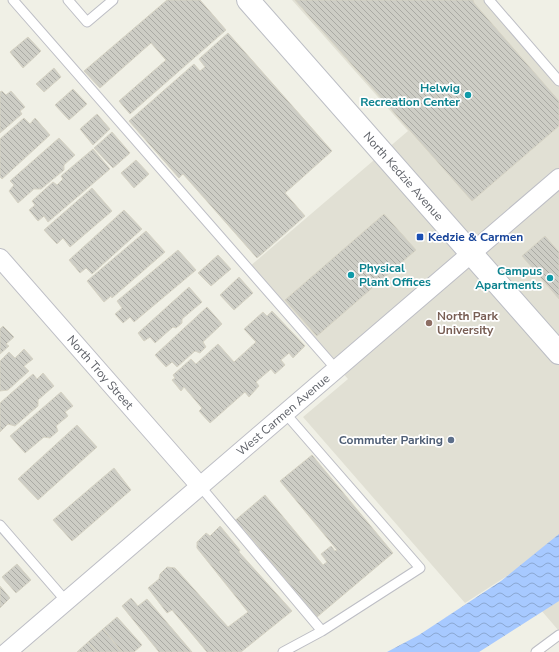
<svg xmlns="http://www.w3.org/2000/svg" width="559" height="652" viewBox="0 0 559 652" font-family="'Nunito Sans',sans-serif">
<defs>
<pattern id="water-waves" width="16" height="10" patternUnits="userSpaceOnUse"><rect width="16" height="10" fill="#a7c9ff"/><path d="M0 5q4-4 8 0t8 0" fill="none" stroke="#8ba7d2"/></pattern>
<pattern id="building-back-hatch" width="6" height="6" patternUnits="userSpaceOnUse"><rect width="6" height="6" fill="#cdcdc5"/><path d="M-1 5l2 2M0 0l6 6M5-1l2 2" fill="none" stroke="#aaaaa4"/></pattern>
</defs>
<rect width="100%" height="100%" fill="#f0f0e6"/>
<path fill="#e1e0d4" d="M292,0h203l64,74v557l-49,-57 -45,29 -162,-186 45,-38 -99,-112 159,-136z"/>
<path fill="url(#water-waves)" d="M559,534v67l-80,51h-92l32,-17 82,-54z"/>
<path fill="url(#building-back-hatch)" stroke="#d6d3c4" d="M167,0h33l26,30 -96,84 -11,-13 47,-41 -15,-17 -51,45 -16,-17z
M295,0h178l1,3 85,98v25l-87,75z
M228,33l104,118 -47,42 20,23 -48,42 -74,-84 -4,4 -50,-57 65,-57 6,7 5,-4 -6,-8z
M28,37l13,14 -18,17 -13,-16z
M54,68l7,9 -17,15 -8,-8z
M73,89l14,15 -18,16 -14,-15z
M2,91l4,4 5,-4 14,16 -5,4 2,3 -22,19v-41z
M97,114l13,15 -17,16 -13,-16z
M24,118l6,6 5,-6 15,17 -48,44 -2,-2v-38z
M112,132l18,21 -17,15 -19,-20z
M59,138l16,17 -11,10v5l-23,19h-7l-16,14 -9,-12 5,-6 -4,-4z
M93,149l17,20 -62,53 -4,-6 -6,5 -9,-11 6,-5 -3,-4 21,-19 4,3 6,-6 -2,-3z
M136,160l13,14 -15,14 -13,-15z
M92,188l20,23 -42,36 -7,-9 -6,6 -13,-14z
M124,210l18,19 -50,45 -6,-6 -6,5 -11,-13z
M384,214l32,36 -99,86 -32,-36z
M146,231l19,21 -53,46 -1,-2 -7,6 -17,-21z
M545,236l14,16v47l-37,-43z
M178,250l18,20 -62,52 -4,-5 -7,6 -8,-9 7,-6 -5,-7z
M218,255l13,14 -20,17 -13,-13z
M239,277l14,16 -19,17 -14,-15z
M189,287l13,15 -20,17v4l-6,5 -3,-1 -18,16 -5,-6 -6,4 -6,-8z
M207,307l15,17 -19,18 3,5 -6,6 -5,-2 -18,16 -5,-5 -6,5 -11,-12z
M272,311l33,35 -12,12 -4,-5 -8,7 4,5 -10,9 -4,-5 -15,13 3,4 -10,11 -4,-5 -35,31 -11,-12 3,-3 -18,-21 -3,4 -9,-11 3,-2 -2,-3 18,-16 5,5 22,-20 16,18 22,-20 -12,-13 19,-17 4,4z
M3,326l11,11 -8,7 3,2 -9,8v-25z
M24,349l9,10 -9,7 5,5 -21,19 -8,1v-30l9,-9 6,6z
M43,373l11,13 -16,14v6l-23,20 -7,-2 -8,8v-29l33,-29 4,5z
M61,392l12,14 -8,6 3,4 -12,10 2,5 -8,7 -6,-1 -19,16 -15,-17z
M77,425l20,22 -59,53 -20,-21z
M312,455l81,98 -76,64 -74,-89 -4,4 -7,-9 33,-28 58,70 4,-3 -6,-8 10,-8 4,5 2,-1 -57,-69z
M114,468l17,22 -59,51 -19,-21z
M220,526l20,24 -1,2 53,59 -51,41h-34l-35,-42 -5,3 -19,-25 11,-9 1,-5 7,-7 8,1 53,59 20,-15 -51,-64v-6l9,-9 4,3z
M17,564l14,16 -15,13 -14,-16z
M0,586l10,12 -10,10z
M131,598l7,8 9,-7 45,53h-33l-37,-46z
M117,617l25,28 -8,7h-12l-19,-23z
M103,629l19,23h-25l-9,-10z
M88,642l9,10h-20z"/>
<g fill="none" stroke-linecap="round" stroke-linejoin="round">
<g stroke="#bdbec5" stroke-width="11">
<path id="service" d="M13,0l323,369
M68,0l19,22 26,-22
M489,0l70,81
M200,486l122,145 98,-63 -135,-155
M0,525l66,76
M283,652l39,-21
M536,652l23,-17"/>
</g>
<g stroke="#bdbec5" stroke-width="20">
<g id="minor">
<path id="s1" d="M0,258l200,228"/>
<path id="s2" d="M7,652l552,-474"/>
</g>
</g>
<g stroke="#bbbdc4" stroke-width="24">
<g id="secondary">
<path id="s3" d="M248,0l311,353"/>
</g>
</g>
<use href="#service" stroke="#fff" stroke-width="9"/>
<use href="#minor" stroke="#fff" stroke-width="18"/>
<use href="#secondary" stroke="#fff" stroke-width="22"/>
</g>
<g fill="#0f9aa8" stroke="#fff" stroke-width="1.5">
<circle cx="468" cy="95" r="4"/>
<circle cx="351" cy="275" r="4"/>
<circle cx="550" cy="278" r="4"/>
</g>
<rect fill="#1a4fb4" stroke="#fff" stroke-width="1.5" x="416" y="233" width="8" height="8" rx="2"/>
<circle fill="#8d6e63" stroke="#fff" stroke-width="1.5" cx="429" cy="323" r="4"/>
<circle fill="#5c6f8a" stroke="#fff" stroke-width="1.5" cx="451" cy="440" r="4"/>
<g text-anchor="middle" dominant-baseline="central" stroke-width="3.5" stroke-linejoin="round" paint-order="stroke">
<g font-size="12" font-weight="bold" fill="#0d838f" stroke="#fff" text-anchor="end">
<text x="460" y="88">Helwig<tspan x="460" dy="14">Recreation Center</tspan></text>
<text x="359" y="268" text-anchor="start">Physical<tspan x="359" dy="14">Plant Offices</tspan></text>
<text x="542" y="271">Campus<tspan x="542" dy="14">Apartments</tspan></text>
</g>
<g font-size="12" fill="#5d6067" stroke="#fff">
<text stroke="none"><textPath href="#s3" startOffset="235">North Kedzie Avenue</textPath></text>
<text stroke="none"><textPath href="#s1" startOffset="152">North Troy Street</textPath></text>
<text stroke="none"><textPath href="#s2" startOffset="364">West Carmen Avenue</textPath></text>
</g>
<g font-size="12" font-weight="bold" fill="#164399" stroke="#fff" text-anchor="start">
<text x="428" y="237">Kedzie &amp; Carmen</text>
</g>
<g font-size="12" font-weight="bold" fill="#785e54" stroke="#fff" text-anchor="start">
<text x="437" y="316">North Park<tspan x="437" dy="14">University</tspan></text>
</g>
<g font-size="12" font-weight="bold" fill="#4e5e75" stroke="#fff" text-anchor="end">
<text x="443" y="440">Commuter Parking</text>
</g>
</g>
</svg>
